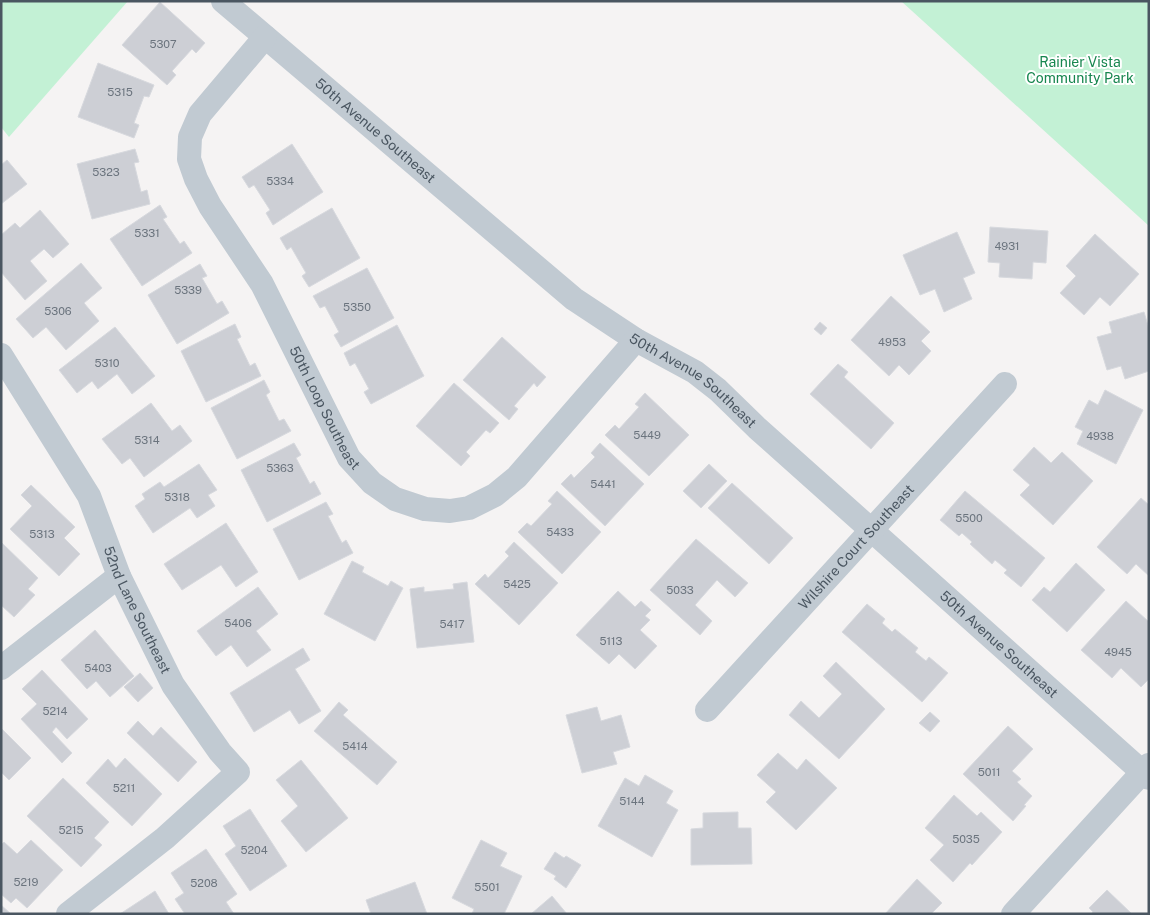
<svg xmlns="http://www.w3.org/2000/svg" width="1150" height="915" viewBox="0 0 1150 915" font-family="'Public Sans',sans-serif">
<rect width="100%" height="100%" fill="#f5f3f3"/>
<path fill="#c3f1d5" d="M1,1h127l-119,136 -8,-10z
M901,1h248v225z"/>
<path fill="#cdcfd5" stroke="#d7d9de" d="M160,2l45,41 -9,10 -4,-4 -20,22 4,4 -9,10 -45,-40z
M98,63l56,22 -5,12 -5,-1 -10,27 5,2 -5,13 -56,-21z
M292,144l31,48 -50,33 -7,-12 4,-3 -16,-25 -5,3 -7,-11z
M135,149l4,13 -5,1 7,29 6,-2 3,14 -58,15 -15,-55z
M7,160l20,24 -26,20v-39z
M160,205l7,12 -4,2 17,25 4,-3 8,12 -50,33 -32,-47z
M332,208l28,50 -51,29 -7,-11 4,-3 -15,-26 -4,3 -7,-12z
M40,210l29,34 -16,14 -9,-9 -14,12 17,20 -22,19 -24,-28v-37l14,-12 5,5z
M990,227l58,4 -2,32 -13,-1 -1,17 -33,-2 1,-14 -12,-1z
M957,232l18,41 -12,5 9,21 -28,13 -9,-23 -15,6 -17,-40z
M1095,234l44,40 -29,32 -10,-9 -16,18 -24,-22 16,-17 -10,-10z
M81,263l21,25 -18,15 15,18 -33,29 -20,-23 -13,11 -17,-19z
M200,264l7,12 -5,2 15,26 5,-3 7,12 -52,31 -29,-49z
M367,268l27,50 -53,29 -7,-12 5,-3 -14,-26 -5,2 -7,-12z
M891,296l39,36 -9,9 10,10 -22,24 -10,-10 -10,11 -38,-36z
M1144,312l5,17v42l-24,8 -4,-13 -14,4 -10,-33 15,-4 -3,-11z
M820,322l7,6 -6,7 -7,-6z
M235,324l6,13 -4,2 13,27 5,-3 6,13 -55,26 -25,-51z
M397,325l27,51 -53,28 -7,-12 5,-3 -14,-26 -5,3 -6,-13z
M115,327l40,49 -23,18 -15,-20 -19,15 -6,-8 -15,12 -18,-23z
M502,337l44,40 -9,10 -3,-4 -20,23 4,3 -9,11 -46,-40z
M838,364l10,8 -4,5 50,46 -23,26 -61,-55z
M264,380l6,12 -4,3 13,26 5,-2 7,12 -54,28 -26,-51z
M454,383l45,40 -9,10 -4,-3 -20,22 4,4 -9,10 -45,-40z
M1105,390l38,20 -27,54 -39,-20 6,-13 -8,-4 14,-27 9,5z
M645,393l44,42 -40,41 -44,-41 10,-10 4,4 20,-22 -4,-3z
M151,403l21,28 8,-6 12,16 -48,36 -14,-19 -8,6 -20,-25z
M294,443l7,12 -5,3 14,26 4,-3 7,13 -54,28 -26,-52z
M600,443l44,41 -39,42 -44,-42 10,-10 3,4 21,-21 -4,-4z
M1034,447l17,16 11,-11 31,29 -40,44 -33,-30 10,-10 -17,-15z
M199,464l18,26 -9,5 7,11 -18,12 -7,-10 -37,25 -18,-27 10,-7 -3,-5 18,-12 4,5z
M709,464l18,17 -26,27 -18,-17z
M732,483l61,55 -24,26 -61,-56z
M31,485l44,42 -11,11 16,16 -21,22 -49,-47 22,-23 -11,-11z
M557,491l44,41 -39,42 -44,-42 9,-9 4,3 21,-22 -4,-3z
M965,491l80,67 -24,29 -17,-14 3,-3 -12,-10 -3,4 -22,-20 2,-2 -10,-9 -3,3 -19,-16z
M1141,498l8,7v71l-13,-12 -9,10 -30,-27z
M326,502l7,12 -5,2 14,27 4,-3 7,13 -54,27 -26,-51z
M226,523l32,49 -22,15 -15,-22 -39,25 -18,-26z
M696,539l52,44 -13,14 -18,-17 -22,25 17,16 -12,14 -50,-45z
M514,542l44,41 -39,42 -44,-41 10,-10 3,4 21,-22 -4,-4z
M2,543l36,35 -10,11 7,6 -21,22 -13,-12z
M352,561l12,6 -2,5 26,14 3,-5 12,7 -28,53 -51,-27z
M1076,563l29,27 -38,42 -35,-32 12,-13 6,5z
M467,582l7,60 -57,6 -7,-59 14,-2v5l30,-3 -1,-5z
M258,587l20,27 -22,17 15,19 -24,17 -16,-22 -15,11 -19,-25z
M618,591l17,16 6,-6 10,9 -6,6 5,4 -10,10 17,16 -22,23 -16,-15 -10,10 -33,-29z
M1126,601l23,21v57l-8,8 -20,-19 -9,10 -31,-28z
M867,604l18,15 -3,4 10,9 3,-3 23,19 -3,4 11,9 3,-4 19,16 -26,29 -80,-70z
M95,630l39,46 -24,21 -14,-16 -9,8 -26,-29z
M303,648l7,12 -15,9 26,42 -22,13 -9,-14 -36,22 -24,-39z
M836,662l49,47 -46,50 -50,-44 12,-14 18,17 23,-24 -19,-18z
M42,670l46,49 -21,20 -11,-12 -4,5 20,21 -10,10 -41,-44 16,-15 -15,-15z
M140,673l13,15 -15,14 -14,-15z
M339,702l9,8 -5,5 54,47 -20,23 -63,-54z
M597,707l4,14 20,-6 9,32 -17,5 4,12 -35,9 -16,-58z
M930,712l10,9 -10,11 -11,-9z
M138,721l15,15 8,-9 36,35 -19,20 -51,-49z
M1008,726l25,23 -21,22 9,8 -4,3 15,14 -8,9 2,1 -13,15 -50,-47z
M1,728l30,30 -22,22 -8,-8z
M778,753l19,17 9,-11 31,29 -41,42 -30,-28 10,-10 -19,-17z
M125,758l37,36 -30,32 -46,-43 22,-24 8,9z
M301,760l47,58 -42,34 -25,-31 17,-15 -22,-26z
M645,775l28,16 -7,12 12,7 -26,47 -54,-31 27,-48 14,8z
M63,778l46,44 -15,16 8,7 -21,22 -54,-51z
M954,795l23,21 4,-4 21,20 -30,33 -2,-2 -17,19 -23,-22 14,-15 -19,-17z
M250,809l37,57 -37,25 -25,-37 11,-8 -13,-20z
M738,812v16h13l1,36 -61,1v-36l12,-1v-15z
M31,840l32,30 -36,38 -11,-10 -5,5 -10,-9v-49l3,-3 13,12z
M481,840l26,13 -7,13 22,10 -18,38h-32l2,-5 -22,-11z
M206,849l31,45 -11,8 8,12h-49l-10,-15 9,-6 -13,-20z
M555,852l9,6 2,-2 15,9 -15,23 -12,-9 2,-3 -12,-7z
M917,879l25,24 -11,11h-46z
M415,882l12,32h-56l-5,-14z
M1107,890l25,24h-41l2,-2 -4,-4z
M155,891l14,23h-49z
M552,896l15,18h-36z
M1,905l10,9h-10z"/>
<g fill="none" stroke-linecap="round" stroke-linejoin="round">
<g stroke="#c1cad2" stroke-width="24">
<path id="s1" d="M223,1l351,298 62,41 59,32 23,18 39,38 392,350"/>
<path id="s2" d="M265,37l-65,77 -10,23 -1,22 7,20 14,27 52,78 87,174 23,25 23,16 30,10 25,2 19,-3 26,-13 22,-18 119,-137"/>
<path id="s3" d="M1,355l88,141 30,80 54,109 47,67 18,20 -73,66 -97,76"/>
<path d="M1,668l118,-92"/>
<path id="s4" d="M707,710l298,-326"/>
<path d="M1013,914l136,-149"/>
</g>
</g>
<g text-anchor="middle" dominant-baseline="central" stroke-width="4" stroke-linejoin="round" paint-order="stroke">
<g font-size="11" fill="#6b747e">
<text x="163" y="44">5307</text>
<text x="120" y="92">5315</text>
<text x="106" y="172">5323</text>
<text x="280" y="181">5334</text>
<text x="147" y="233">5331</text>
<text x="1007" y="246">4931</text>
<text x="188" y="290">5339</text>
<text x="357" y="307">5350</text>
<text x="58" y="311">5306</text>
<text x="892" y="342">4953</text>
<text x="107" y="363">5310</text>
<text x="647" y="435">5449</text>
<text x="1100" y="436">4938</text>
<text x="147" y="440">5314</text>
<text x="280" y="468">5363</text>
<text x="603" y="484">5441</text>
<text x="177" y="497">5318</text>
<text x="969" y="518">5500</text>
<text x="560" y="532">5433</text>
<text x="42" y="534">5313</text>
<text x="517" y="584">5425</text>
<text x="680" y="590">5033</text>
<text x="238" y="623">5406</text>
<text x="452" y="624">5417</text>
<text x="611" y="641">5113</text>
<text x="1118" y="652">4945</text>
<text x="98" y="668">5403</text>
<text x="55" y="711">5214</text>
<text x="355" y="746">5414</text>
<text x="989" y="772">5011</text>
<text x="124" y="788">5211</text>
<text x="632" y="801">5144</text>
<text x="71" y="830">5215</text>
<text x="966" y="839">5035</text>
<text x="254" y="850">5204</text>
<text x="26" y="882">5219</text>
<text x="204" y="883">5208</text>
<text x="487" y="887">5501</text>
</g>
<g font-size="14" fill="#17864f" stroke="#fff">
<text x="1080" y="62">Rainier Vista<tspan x="1080" dy="16">Community Park</tspan></text>
</g>
<g font-size="14" fill="#4a5661" stroke="#fff">
<text stroke="none"><textPath href="#s1" startOffset="200">50th Avenue Southeast</textPath></text>
<text stroke="none"><textPath href="#s1" startOffset="605">50th Avenue Southeast</textPath></text>
<text stroke="none"><textPath href="#s2" startOffset="432">50th Loop Southeast</textPath></text>
<text stroke="none"><textPath href="#s4" startOffset="221">Wilshire Court Southeast</textPath></text>
<text stroke="none"><textPath href="#s3" startOffset="290">52nd Lane Southeast</textPath></text>
<text stroke="none"><textPath href="#s1" startOffset="1010">50th Avenue Southeast</textPath></text>
</g>
</g>
<rect width="1150" height="915" fill="none" stroke="#4a5661" stroke-width="5"/>
</svg>
